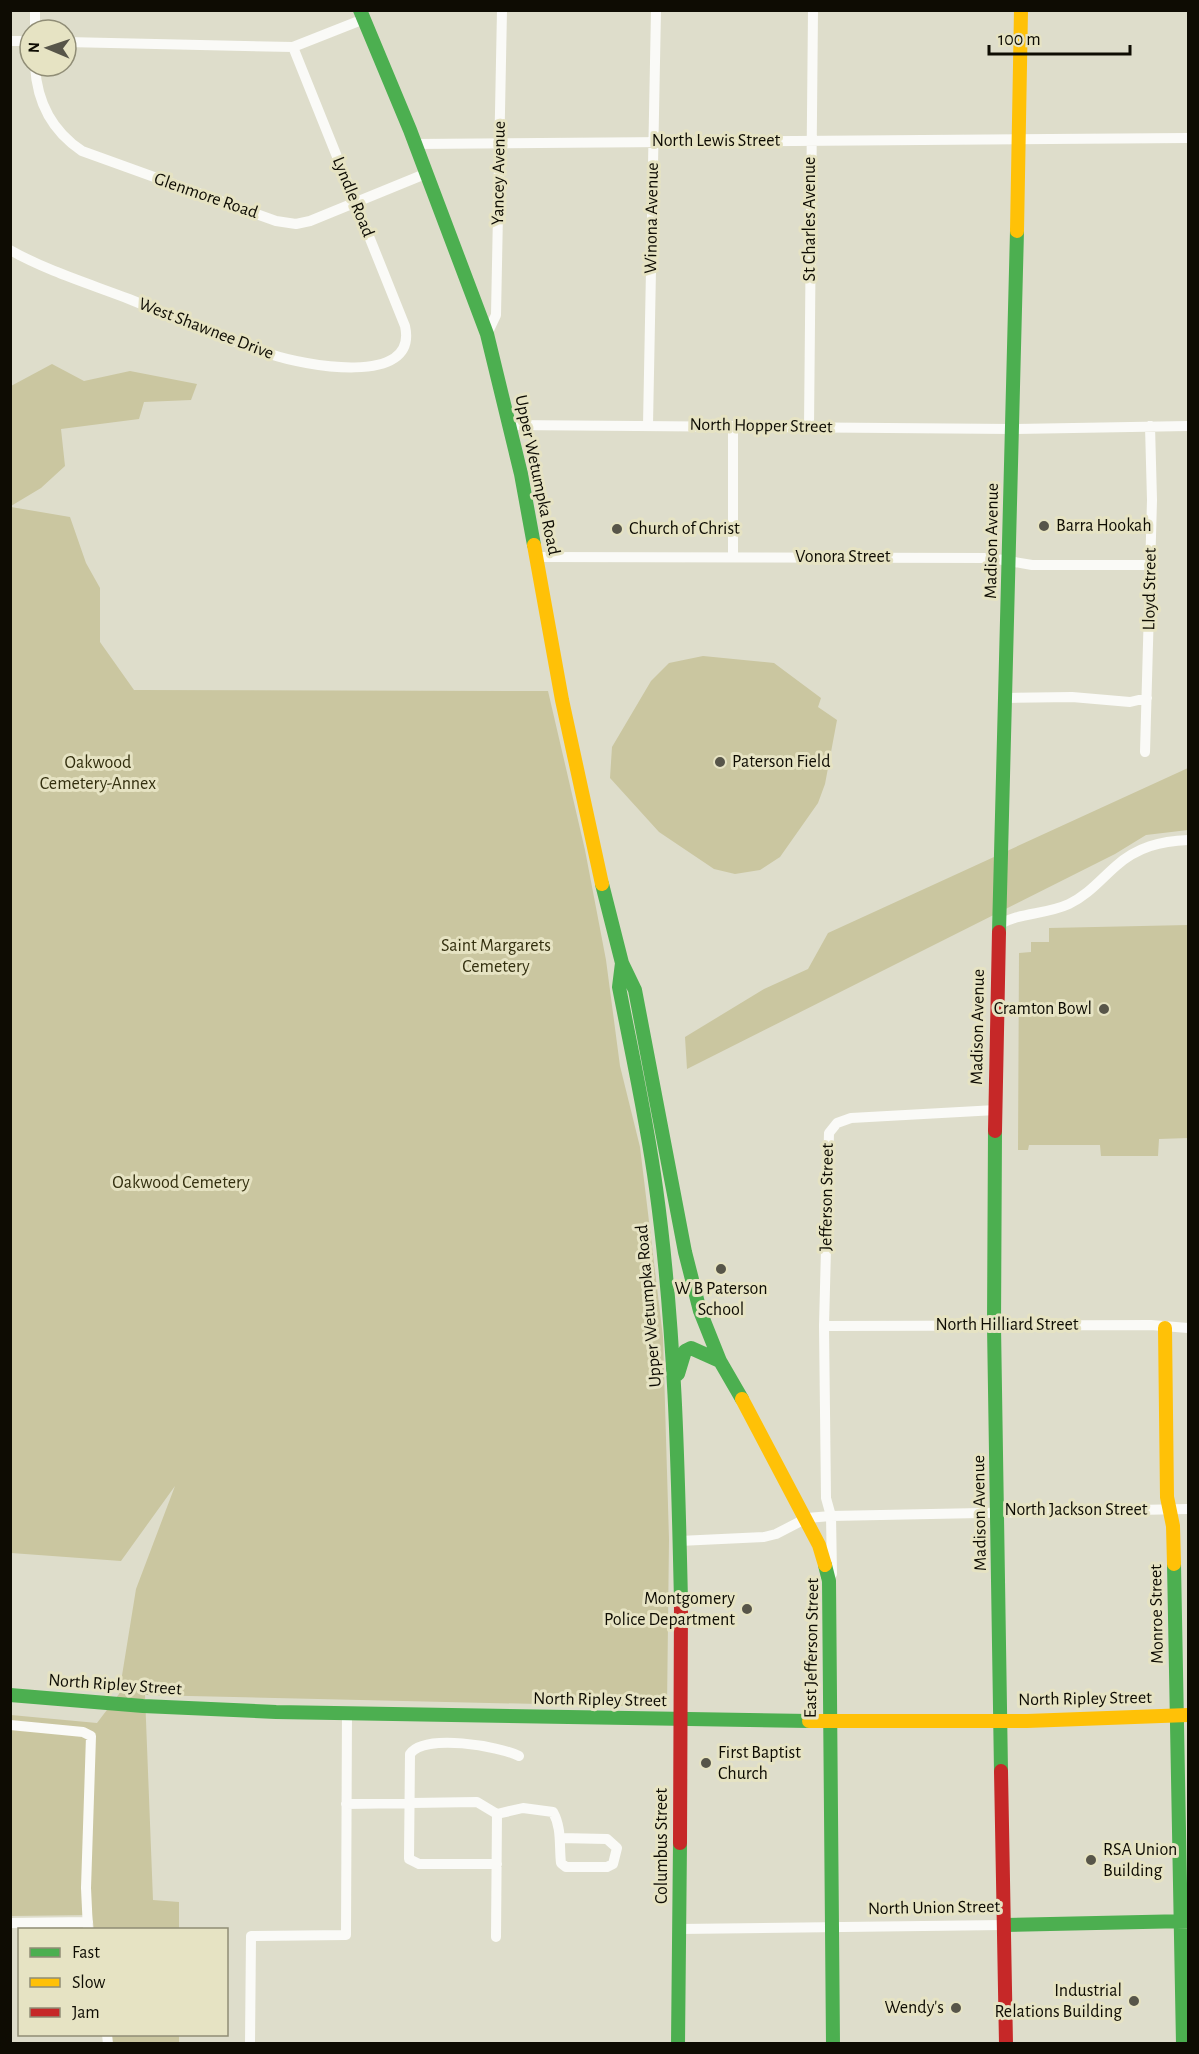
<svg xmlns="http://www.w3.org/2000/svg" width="1199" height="2054" font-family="'Alegreya Sans',sans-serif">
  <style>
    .green { fill: #cac6a0 }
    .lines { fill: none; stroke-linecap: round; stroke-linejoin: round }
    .street { stroke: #fafaf7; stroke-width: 10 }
    .fast { stroke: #4caf50; stroke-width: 14 }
    .slow { stroke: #ffc107; stroke-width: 14 }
    .jam { stroke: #c62828; stroke-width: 14 }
    .poi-dot { fill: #575549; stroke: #e6e3c3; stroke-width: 2 }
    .labels { text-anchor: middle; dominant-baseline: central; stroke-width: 6; stroke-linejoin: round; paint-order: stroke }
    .street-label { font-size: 18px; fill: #0e0c03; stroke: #e6e3c3 }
    .poi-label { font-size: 18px; fill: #0e0c03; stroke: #e6e3c3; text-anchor: start }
    .park-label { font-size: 18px; fill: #332f0f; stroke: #e6e3c3 }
  </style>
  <rect width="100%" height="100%" fill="#deddcb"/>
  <!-- green -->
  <path class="green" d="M 52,364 L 84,381 L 130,371 L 197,384 L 191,400 L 144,402 L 139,419 L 61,429 L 65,466 L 41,488 L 11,506 L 11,386 Z
    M 11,507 L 70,517 L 86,563 L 100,588 L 100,642 L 134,690 L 548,691 L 585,850 L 606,960 L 620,1066 L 640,1147 L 663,1337 L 669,1539 L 667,1707 L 145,1695 L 153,1900 L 179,1902 L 179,1929 L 94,1929 L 92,1915 L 11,1916 L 11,1715 L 97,1723 L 119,1694 L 136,1589 L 175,1486 L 121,1561 L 11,1553 Z
    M 703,656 L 774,663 L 821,698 L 818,707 L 837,720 L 825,784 L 818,803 L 780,857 L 760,870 L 735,874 L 714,869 L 659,832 L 610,778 L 612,747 L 651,681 L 669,663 Z
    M 1188,768 L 1188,830 L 1146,835 L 1115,854 L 687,1069 L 685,1037 L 764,989 L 808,969 L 828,933 Z
    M 1188,925 L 1188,1138 L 1159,1139 L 1158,1156 L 1101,1156 L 1100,1145 L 1029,1145 L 1028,1150 L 1018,1150 L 1019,953 L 1031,952 L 1031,942 L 1049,942 L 1049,928 Z
    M 110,2035 L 179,2035 L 179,2043 L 111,2043 Z"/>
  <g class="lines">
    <!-- street -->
    <path class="street" d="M 35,30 L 35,10
      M 10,41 L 30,41
      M 66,42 L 293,47 L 364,19
      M 35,66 C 37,102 52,131 82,151 L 276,221 L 296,224 L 310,221 L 425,174
      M 415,144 L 1188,138
      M 10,250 C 47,271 90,284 129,299 C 176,318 222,339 270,354 C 302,365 419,388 405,326 L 293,47
      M 487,334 L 496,315 L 502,10
      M 509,425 L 1013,429 L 1188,426
      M 648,425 L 656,10
      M 809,427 L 813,10
      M 536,557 L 991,558 L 1032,565 L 1150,565
      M 733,557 L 733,426
      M 1007,698 L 1072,697 L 1130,702 L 1147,698
      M 1145,752 L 1152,500 L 1150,426
      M 998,925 C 1020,912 1045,915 1069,904 C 1088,895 1100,880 1116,866 C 1137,847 1161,841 1188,840
      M 824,1326 L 1151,1325 L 1188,1328
      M 679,1541 L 764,1537 L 776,1534 L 807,1518 L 831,1516 L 1188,1509
      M 832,1574 L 831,1516 L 826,1498 L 824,1326 L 829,1133 L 837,1123 L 851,1118 L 996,1110
      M 10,1725 L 83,1732 L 91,1736 L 86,1888 L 88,1930
      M 346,1804 L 477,1802 L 497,1814 L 496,1937
      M 497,1814 L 523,1808 L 553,1812 C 562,1828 559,1846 561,1863 L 566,1867 L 607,1867 L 613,1864 L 617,1848 L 607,1839 L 560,1838
      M 497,1864 L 419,1864 L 409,1859 L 410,1754 C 424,1733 499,1746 519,1756
      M 10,1923 L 88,1922
      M 679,1929 L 1004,1925
      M 107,2034 L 108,2044
      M 250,2044 L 251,1936 L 346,1935 L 347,1712"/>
    <!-- fast -->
    <path class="fast" d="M 360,10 L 410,130 L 487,334 L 521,474 L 534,545
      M 602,884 L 622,963 L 635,990 L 685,1252 L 700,1311 L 720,1361 L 742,1399
      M 999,932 L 1017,231
      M 622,963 L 619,987 C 632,1054 647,1121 656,1188 C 675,1325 678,1464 681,1602
      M 995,1131 L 994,1326 L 1001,1771
      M 678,1374 L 685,1351 L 691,1348 L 720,1361
      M 1174,1564 L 1183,2044
      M 825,1565 L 829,1581 L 833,2044
      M 10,1695 L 143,1706 L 276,1712 L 809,1721
      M 1004,1925 L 1188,1921
      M 678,2044 L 680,1843"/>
    <!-- slow -->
    <path class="slow" d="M 1017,231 L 1021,10
      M 534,545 L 562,700 L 602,884
      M 1165,1328 L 1167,1497 L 1173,1526 L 1174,1564
      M 742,1399 L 819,1545 L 825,1565
      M 809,1721 L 1027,1721 L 1188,1715"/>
    <!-- jam -->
    <path class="jam" d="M 995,1131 L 999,932
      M 1001,1771 L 1006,2044
      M 680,1843 L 681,1602"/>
  </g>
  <!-- markers -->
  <g class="poi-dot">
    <circle cx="1044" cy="526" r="6"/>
    <circle cx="617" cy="529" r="6"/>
    <circle cx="720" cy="762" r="6"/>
    <circle cx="1104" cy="1009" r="6"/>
    <circle cx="721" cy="1269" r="6"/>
    <circle cx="747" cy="1609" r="6"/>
    <circle cx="706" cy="1763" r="6"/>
    <circle cx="1091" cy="1860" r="6"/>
    <circle cx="1134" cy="2001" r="6"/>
    <circle cx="956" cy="2008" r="6"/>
  </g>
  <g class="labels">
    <!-- street labels -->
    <g class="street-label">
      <text x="716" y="141">North Lewis Street</text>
      <text transform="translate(499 173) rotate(-89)">Yancey Avenue</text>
      <text transform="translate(206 196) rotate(19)">Glenmore Road</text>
      <text transform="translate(353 197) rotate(68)">Lyndle Road</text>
      <text transform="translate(652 218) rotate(-89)">Winona Avenue</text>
      <text transform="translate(810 219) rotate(-90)">St Charles Avenue</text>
      <text transform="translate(206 329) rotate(21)">West Shawnee Drive</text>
      <text transform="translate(761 426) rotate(1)">North Hopper Street</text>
      <text transform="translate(537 475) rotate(78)">Upper Wetumpka Road</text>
      <text transform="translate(992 541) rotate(-89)">Madison Avenue</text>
      <text x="843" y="557">Vonora Street</text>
      <text transform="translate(1150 589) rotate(-89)">Lloyd Street</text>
      <text transform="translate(978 1027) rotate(-89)">Madison Avenue</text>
      <text transform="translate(827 1197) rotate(-89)">Jefferson Street</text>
      <text transform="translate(649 1306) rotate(-95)">Upper Wetumpka Road</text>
      <text x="1007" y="1325">North Hilliard Street</text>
      <text x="1076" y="1510">North Jackson Street</text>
      <text transform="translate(980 1513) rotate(-91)">Madison Avenue</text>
      <text transform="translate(1157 1614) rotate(-91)">Monroe Street</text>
      <text transform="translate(812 1648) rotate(-89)">East Jefferson Street</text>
      <text transform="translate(115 1685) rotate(4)">North Ripley Street</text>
      <text transform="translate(1085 1699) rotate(-1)">North Ripley Street</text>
      <text transform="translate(600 1700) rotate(1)">North Ripley Street</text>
      <text transform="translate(662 1846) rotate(-90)">Columbus Street</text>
      <text transform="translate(934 1908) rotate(-1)">North Union Street</text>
    </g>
    <!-- poi labels -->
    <g class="poi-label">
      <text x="1056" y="526">Barra Hookah</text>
      <text x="629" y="529">Church of Christ</text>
      <text x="732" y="762">Paterson Field</text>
      <text x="1092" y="1009" text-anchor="end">Cramton Bowl</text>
      <text x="721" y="1289" text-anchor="middle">W B Paterson<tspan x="721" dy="21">School</tspan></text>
      <text x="735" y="1599" text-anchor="end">Montgomery<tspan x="735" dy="21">Police Department</tspan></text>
      <text x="718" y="1753">First Baptist<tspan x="718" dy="21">Church</tspan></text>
      <text x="1103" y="1850">RSA Union<tspan x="1103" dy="21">Building</tspan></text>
      <text x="1122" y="1991" text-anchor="end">Industrial<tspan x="1122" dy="21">Relations Building</tspan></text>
      <text x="944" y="2008" text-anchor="end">Wendy's</text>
    </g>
    <!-- park labels -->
    <g class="park-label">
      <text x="98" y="763">Oakwood<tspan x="98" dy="21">Cemetery-Annex</tspan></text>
      <text x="496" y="946">Saint Margarets<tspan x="496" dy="21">Cemetery</tspan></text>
      <text x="181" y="1183">Oakwood Cemetery</text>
    </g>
  </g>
  <!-- border -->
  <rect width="1199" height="2054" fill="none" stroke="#0e0c03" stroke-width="24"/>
  <!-- legend -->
  <rect x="18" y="1928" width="210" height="108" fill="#e6e3c3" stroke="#908d76" stroke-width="1.5"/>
  <rect x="30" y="1948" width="30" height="9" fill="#4caf50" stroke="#908d76" stroke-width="1.5"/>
  <text x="72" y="1958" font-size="18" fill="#0e0c03">Fast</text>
  <rect x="30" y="1978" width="30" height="9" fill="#ffc107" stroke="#908d76" stroke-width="1.5"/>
  <text x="72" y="1988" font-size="18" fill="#0e0c03">Slow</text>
  <rect x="30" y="2008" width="30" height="9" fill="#c62828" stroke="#908d76" stroke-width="1.5"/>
  <text x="72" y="2018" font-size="18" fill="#0e0c03">Jam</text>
  <!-- north arrow -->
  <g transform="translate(48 48) rotate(272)"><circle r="28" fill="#e6e3c3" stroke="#908d76" stroke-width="1.5"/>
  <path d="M0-4.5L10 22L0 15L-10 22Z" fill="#575549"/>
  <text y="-9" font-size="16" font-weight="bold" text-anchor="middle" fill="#0e0c03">N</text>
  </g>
  <!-- scale -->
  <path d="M989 45v9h141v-9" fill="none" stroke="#0e0c03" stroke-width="3"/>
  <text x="998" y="45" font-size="18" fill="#0e0c03" stroke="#e6e3c3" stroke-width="4.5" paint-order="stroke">100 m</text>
</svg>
